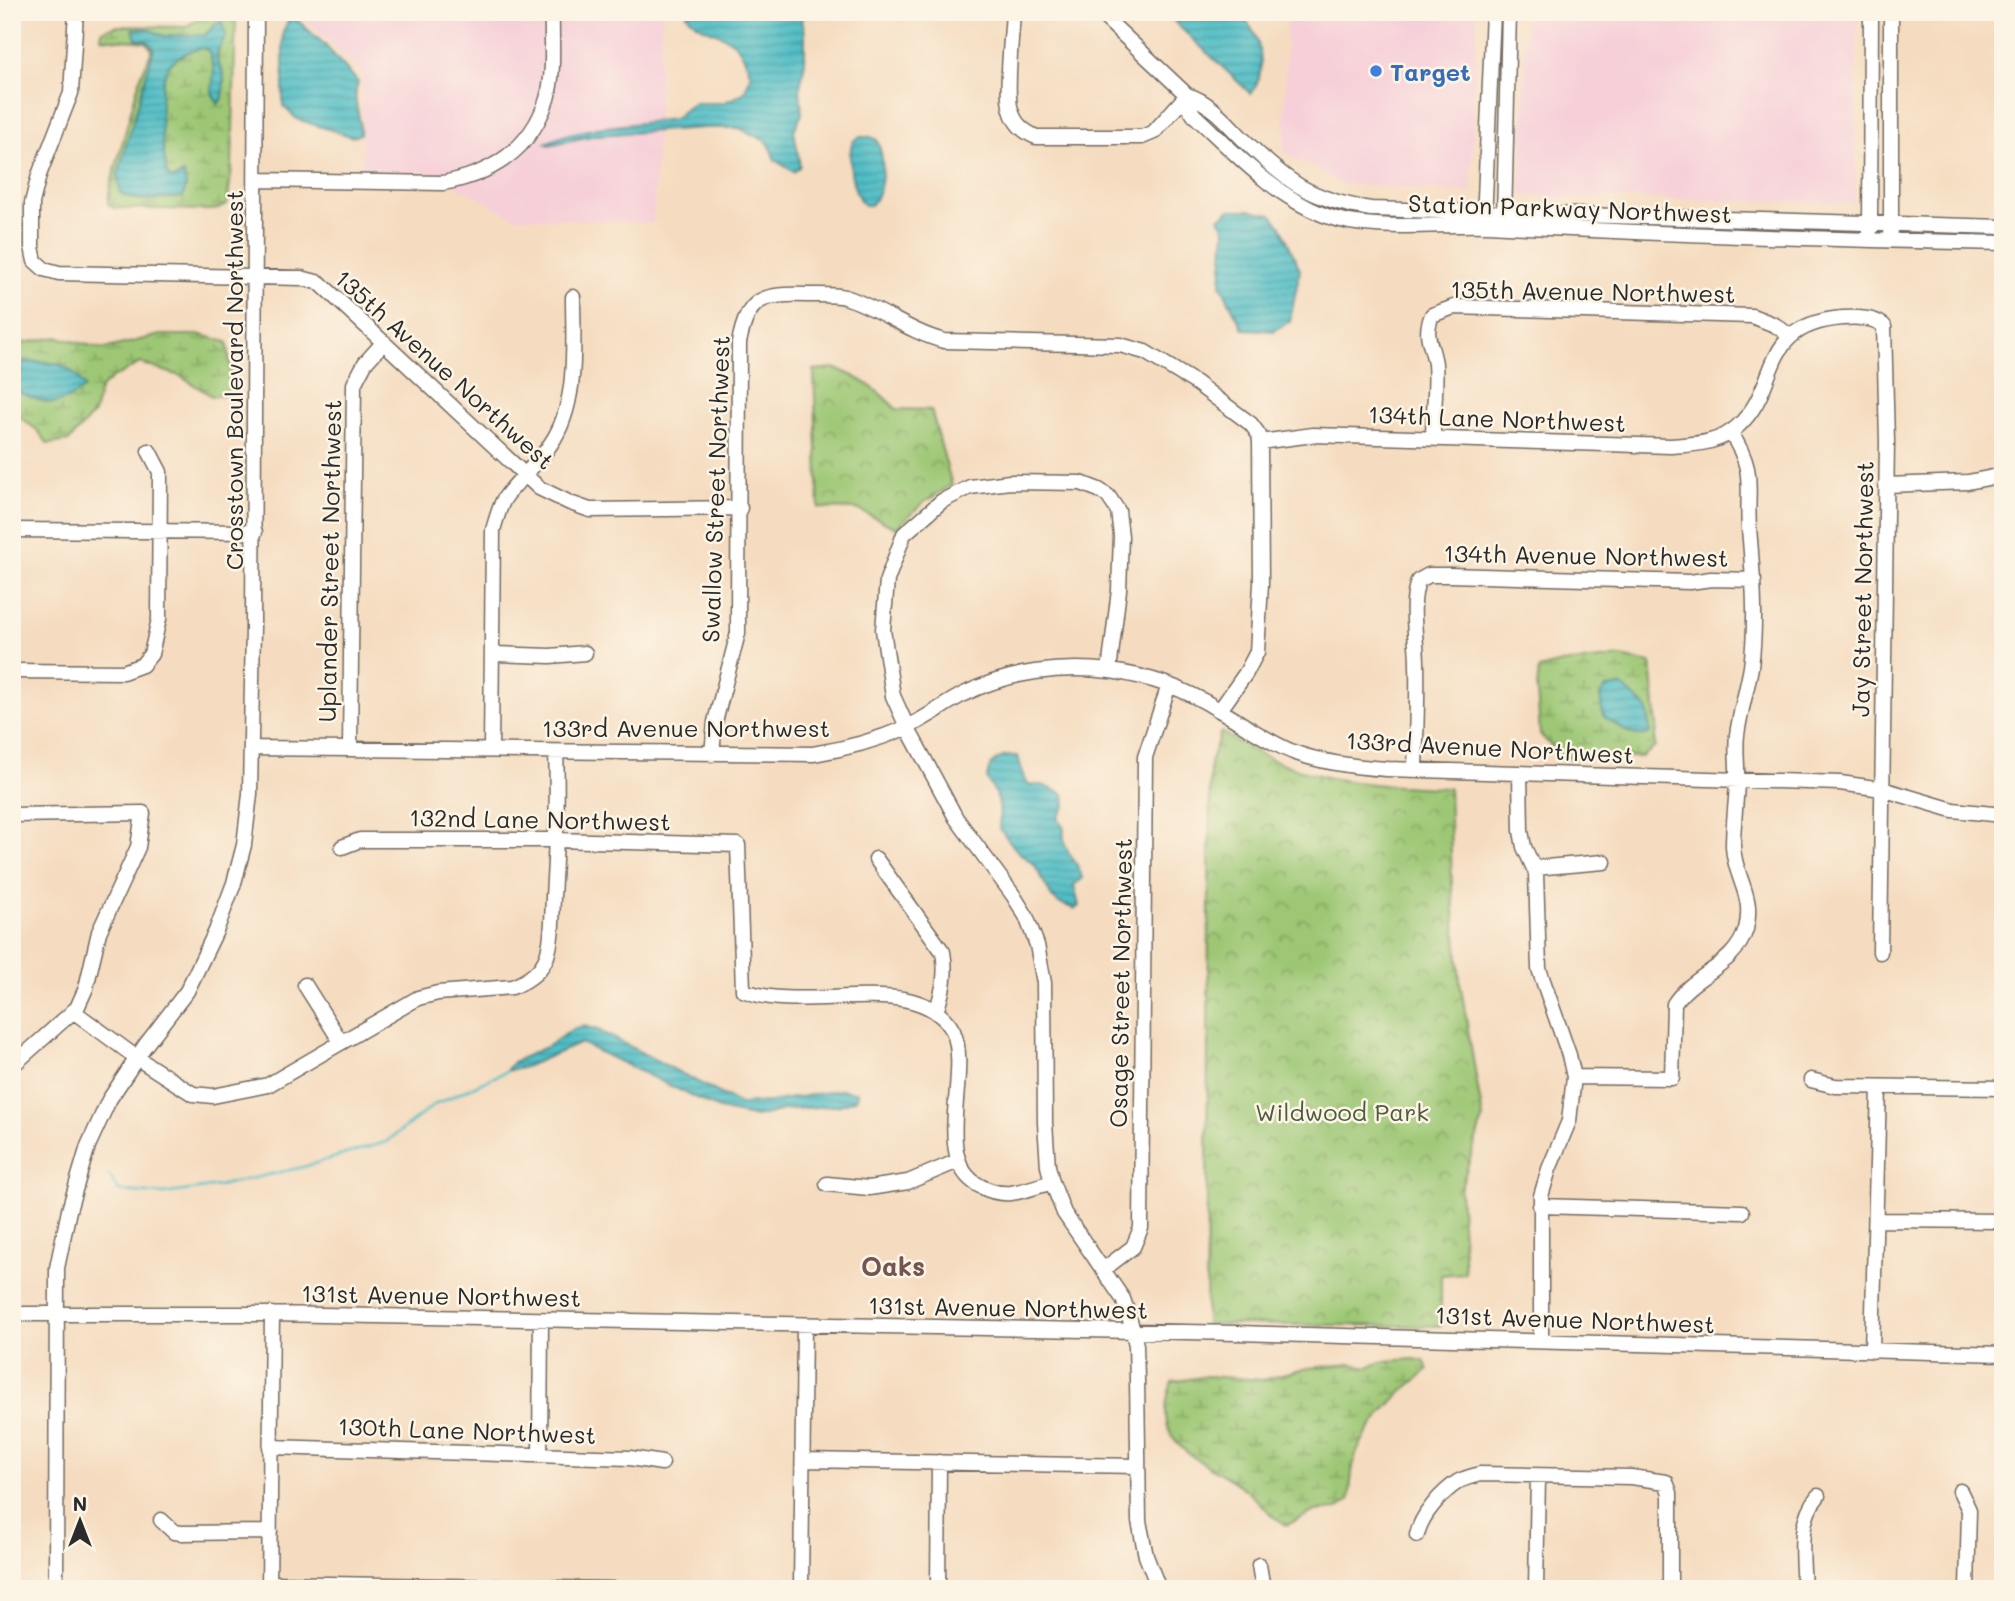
<svg xmlns="http://www.w3.org/2000/svg" width="2015" height="1601" font-family="Mali,sans-serif">
  <style>
    .built { fill: #f6cfd8 }
    .wetland { fill: url(#wetland-marsh); stroke: #647950; stroke-width: 2 }
    .park { fill: url(#park-crowns); stroke: #647950; stroke-width: 2 }
    .water { fill: url(#water-rules); stroke: #3e7478; stroke-width: 2 }
    .lines { fill: none; stroke-linecap: round; stroke-linejoin: round }
    .stream { stroke: #50bec6; stroke-width: 2.5 }
    .minor-casing { stroke: #72695f; stroke-width: 17 }
    .minor { stroke: #fff; stroke-width: 14 }
    .shop-dot { fill: #3f7fe0; stroke: #fcf5e5; stroke-width: 2.5 }
    .labels { text-anchor: middle; dominant-baseline: central; stroke-width: 5; stroke-linejoin: round; paint-order: stroke }
    .shop-label { font-size: 24px; font-weight: bold; fill: #366cbe; stroke: #fcf5e5; text-anchor: start }
    .street-label { font-size: 24px; fill: #2b2b2b; stroke: #fcf5e5 }
    .park-label { font-size: 24px; fill: #4d5a41; stroke: #fcf5e5 }
    .neighbourhood-label { font-size: 26px; font-weight: bold; fill: #735553; stroke: #fcf5e5 }
  </style>
  <defs>
    <pattern id="wetland-marsh" width="20" height="14" patternUnits="userSpaceOnUse" patternTransform="scale(1.75)"><rect width="20" height="14" fill="#9dc774"/><path d="M1 5h8M5 5V1M11 12h8M15 12V8" fill="none" stroke="#80a25f"/></pattern>
    <pattern id="park-crowns" width="20" height="18" patternUnits="userSpaceOnUse" patternTransform="scale(1.75)"><rect width="20" height="18" fill="#9dc774"/><path d="M2 6a3 3 0 1 1 6 0M12 15a3 3 0 1 1 6 0" fill="none" stroke="#80a25f"/></pattern>
    <pattern id="water-rules" width="6" height="5" patternUnits="userSpaceOnUse" patternTransform="scale(1.75)"><rect width="6" height="5" fill="#50bec6"/><path d="M0 2.5h6" fill="none" stroke="#439ba1"/></pattern>
  </defs>
  <rect width="100%" height="100%" fill="#fcf5e5"/>
  <filter id="ink" filterUnits="userSpaceOnUse"><feTurbulence type="fractalNoise" baseFrequency=".0143" numOctaves="2"/><feDisplacementMap in="SourceGraphic" scale="14" xChannelSelector="R" yChannelSelector="G"/><feConvolveMatrix kernelMatrix="1 2 1 2 8 2 1 2 1" color-interpolation-filters="sRGB"/></filter>
  <filter id="wash" filterUnits="userSpaceOnUse"><feTurbulence type="fractalNoise" baseFrequency=".00686" numOctaves="4" result="noise"/><feDisplacementMap in="SourceGraphic" scale="28" xChannelSelector="R" yChannelSelector="G"/><feGaussianBlur stdDeviation="1.57" result="paint"/><feColorMatrix in="noise" values="0 0 0 0 0 0 0 0 0 0 0 0 0 0 0 0 0 1.4 0 .05"/><feComposite in="paint" operator="in"/></filter>
  <g filter="url(#wash)">
    <rect width="100%" height="100%" fill="#f5dcc0"/>
    <!-- built -->
    <path class="built" d="M 297,12 L 662,12 L 653,223 L 514,217 L 460,188 L 439,173 L 362,170 L 362,72 Z
      M 1287,12 L 1477,12 L 1471,192 L 1343,184 L 1284,152 Z
      M 1526,12 L 1857,12 L 1855,203 L 1520,196 Z"/>
    <!-- wetland -->
    <path class="wetland" d="M 211,12 L 236,12 L 232,168 L 227,204 L 218,209 L 209,210 L 113,208 L 108,204 L 110,188 L 140,78 L 152,50 L 146,42 L 101,38 L 102,31 L 115,26 L 185,27 Z
      M 160,335 L 202,335 L 227,342 L 233,384 L 225,396 L 212,396 L 180,376 L 140,363 L 112,378 L 100,389 L 94,413 L 69,441 L 48,444 L 37,430 L 12,411 L 12,345 L 57,337 L 104,349 Z
      M 1621,657 L 1651,663 L 1657,726 L 1655,747 L 1642,757 L 1562,758 L 1540,734 L 1537,689 L 1539,669 L 1561,663 Z
      M 1414,1359 L 1424,1361 L 1429,1370 C 1402,1389 1370,1421 1357,1452 C 1351,1466 1351,1486 1349,1501 L 1336,1509 L 1315,1511 L 1287,1525 C 1271,1517 1260,1502 1246,1490 C 1203,1457 1147,1451 1172,1382 L 1207,1376 L 1263,1380 L 1308,1368 L 1351,1364 L 1368,1367 L 1385,1361 Z"/>
    <!-- park -->
    <path class="park" d="M 834,368 C 860,377 877,389 896,409 L 931,410 L 952,485 L 923,503 L 896,528 L 857,509 L 819,508 L 814,370 Z
      M 1221,732 C 1300,783 1358,785 1449,788 L 1452,885 L 1460,982 L 1483,1118 L 1460,1190 L 1465,1273 L 1441,1275 L 1441,1326 L 1206,1324 L 1210,762 Z"/>
    <!-- water -->
    <path class="water" d="M 686,12 L 800,12 L 805,32 L 805,62 L 800,87 L 802,114 L 794,130 L 800,166 L 794,172 L 775,160 L 768,142 L 739,128 L 704,128 L 596,135 L 549,145 L 545,143 L 569,134 L 598,128 L 674,119 L 693,103 L 723,103 L 744,93 L 751,75 C 747,65 744,53 736,45 C 723,31 695,31 686,12 Z
      M 1164,12 L 1236,12 C 1261,30 1269,69 1251,94 Z
      M 289,19 L 296,19 L 324,44 L 358,82 C 351,105 362,113 360,134 L 353,137 L 297,119 L 283,106 L 283,32 Z
      M 222,22 L 226,36 C 217,50 212,58 224,73 L 223,98 L 218,104 L 212,93 L 214,69 L 209,51 L 203,48 C 190,51 177,55 169,66 C 155,83 163,152 167,175 L 173,179 L 184,174 L 186,186 L 183,197 C 165,198 133,205 120,192 L 118,174 L 154,48 L 147,41 L 136,39 L 133,29 L 148,29 L 164,36 L 205,35 L 217,23 Z
      M 860,137 L 871,137 L 877,140 C 885,158 885,189 871,205 L 864,205 C 851,192 847,157 853,141 Z
      M 1230,210 L 1249,210 L 1271,214 L 1281,226 L 1300,270 L 1290,321 L 1274,331 L 1243,329 L 1221,285 L 1225,229 L 1219,218 Z
      M 12,361 C 46,363 66,356 85,388 C 53,412 47,402 12,390 Z
      M 1622,686 L 1647,708 L 1650,733 C 1633,741 1617,725 1603,716 L 1600,695 L 1606,688 Z
      M 1006,756 L 1018,756 L 1024,779 L 1029,785 L 1042,785 L 1064,794 L 1065,806 L 1058,818 L 1064,829 C 1061,853 1079,859 1082,879 L 1074,885 L 1079,906 L 1075,909 L 1059,903 L 1052,897 L 1034,864 L 1018,852 L 999,828 C 1001,807 1000,797 987,780 C 988,765 992,761 1006,756 Z
      M 583,1026 L 598,1030 L 740,1104 L 770,1102 L 840,1090 L 857,1092 L 856,1099 L 840,1105 L 783,1110 L 756,1117 L 719,1109 L 581,1043 L 525,1067 L 506,1071 L 513,1062 L 548,1046 L 573,1029 Z"/>
    <g class="lines">
      <!-- stream -->
      <path class="stream" d="M 109,1175 L 119,1191 L 163,1194 L 218,1186 L 303,1167 L 386,1142 L 434,1105 L 507,1071"/>
    </g>
  </g>
  <g filter="url(#ink)">
    <g class="lines">
      <defs>
        <path id="minor" d="M 76,12 L 71,93 L 39,175 L 32,203 L 32,247 L 35,261 L 44,269 L 59,273 L 301,278 L 320,283 L 539,488 L 570,503 L 590,510 L 740,508
          M 1013,12 C 1012,33 1005,94 1011,110 C 1015,124 1023,131 1036,137 L 1142,137 L 1154,132 L 1187,95
          M 1099,12 L 1187,95 C 1210,102 1225,121 1242,138 C 1285,181 1310,200 1371,209 L 2003,227
          M 1891,12 L 1891,231
          M 1187,95 L 1188,106 L 1194,115 C 1233,151 1274,196 1324,215 C 1370,233 1438,223 1488,225 C 1659,234 1831,240 2003,243
          M 257,180 L 443,183 C 492,174 531,149 547,99 C 555,72 551,40 552,12
          M 1484,221 L 1493,12
          M 1504,221 L 1509,12
          M 1870,231 L 1871,12
          M 1433,438 C 1433,416 1437,384 1435,364 C 1432,343 1423,337 1432,315 L 1454,307 L 1752,316 L 1775,325 L 1790,336
          M 1260,442 L 1313,435 L 1671,446 C 1695,444 1718,444 1737,427 C 1783,386 1756,325 1843,318 C 1857,317 1874,317 1884,326 L 1887,442 L 1880,952
          M 1886,485 L 1968,482 L 2003,475
          M 12,530 L 255,532
          M 494,654 L 550,656 L 585,653
          M 12,671 L 123,672 L 142,665 L 151,654 L 159,619 L 160,472 L 149,451
          M 1109,671 L 1119,590 L 1121,536 L 1118,511 L 1108,496 L 1099,490 L 1081,483 L 1010,482 L 970,487 L 942,501 L 904,534 L 887,580 L 883,630 L 893,696 L 907,727 L 956,818 L 1013,895 L 1026,916 L 1037,945 L 1044,983 L 1045,1123 L 1048,1166 L 1052,1182 L 1064,1213 L 1123,1299 L 1130,1320 L 1136,1345 L 1137,1379 L 1139,1521 L 1146,1556 L 1159,1589
          M 251,748 L 813,754 C 844,749 875,741 905,728 C 926,719 944,704 964,694 C 1007,672 1062,665 1110,671 C 1149,676 1186,689 1219,710 C 1244,724 1266,741 1293,752 C 1323,763 1355,767 1387,769 L 1840,783 L 1882,789 L 1953,810 L 2003,815
          M 350,748 L 354,384 L 365,363 L 384,342
          M 491,750 L 493,530 C 496,520 499,508 504,499 C 517,480 537,465 550,445 C 579,404 573,344 573,297
          M 712,754 L 715,722 L 738,633 L 739,343 C 748,296 763,294 807,295 C 819,295 834,294 845,297 C 880,308 907,331 944,341 L 1120,345 L 1145,352 L 1196,383 L 1251,424 L 1259,435 L 1260,442 L 1261,584 L 1257,652 L 1246,673 L 1220,710
          M 1415,769 C 1416,734 1418,699 1417,664 C 1417,636 1409,608 1418,581 L 1429,575 L 1449,575 L 1690,582 L 1711,579 L 1754,580
          M 1520,773 L 1521,831 L 1524,847 L 1536,873 L 1539,969 L 1569,1055 L 1574,1077 L 1569,1121 L 1549,1169 L 1541,1196 L 1541,1340
          M 12,815 L 143,813 L 138,847 L 99,932 L 86,988 L 77,1008 L 12,1066
          M 342,847 L 360,840 L 555,840 L 738,845 L 743,990 C 797,1013 892,979 936,1012 C 943,1017 949,1023 953,1031 C 972,1074 930,1160 980,1186 C 989,1191 1000,1194 1011,1193 C 1025,1191 1038,1186 1052,1182
          M 876,859 L 943,952 C 947,974 943,991 936,1012
          M 1534,868 L 1604,862
          M 305,985 L 341,1042
          M 73,1011 L 137,1058 L 193,1094 L 213,1096 L 268,1085 L 418,998 L 438,993 L 512,987 C 528,981 541,972 547,956 C 553,937 552,916 553,897 C 556,849 558,800 556,752
          M 1574,1077 L 1672,1078 L 1674,1004 C 1693,974 1735,967 1746,929 C 1755,894 1734,878 1733,846 C 1733,825 1736,804 1737,783 C 1738,767 1735,750 1737,735 C 1740,712 1747,690 1751,667 C 1757,620 1753,575 1749,528 C 1746,486 1757,472 1730,432
          M 1811,1080 L 1835,1086 L 2003,1088
          M 827,1184 L 869,1188 L 908,1182 L 958,1161
          M 1540,1206 L 1742,1212
          M 1876,1220 L 2003,1221
          M 1104,1269 L 1133,1247 L 1141,1228 L 1145,757 L 1169,685
          M 12,1314 L 272,1314 L 1237,1333 L 2003,1354
          M 1872,1351 L 1879,1087
          M 270,1447 L 630,1458 L 662,1463
          M 540,1454 L 541,1320
          M 803,1460 L 1138,1466
          M 1960,1491 L 1969,1510 L 1967,1589
          M 161,1520 L 174,1532 L 182,1533 L 270,1532
          M 1417,1535 C 1421,1515 1442,1492 1459,1481 C 1465,1478 1473,1476 1480,1474 L 1631,1477 L 1666,1482 L 1670,1493 L 1670,1589
          M 1259,1565 L 1263,1589
          M 269,1583 L 613,1589
          M 56,1589 L 57,1268 L 69,1210 L 88,1146 L 109,1100 L 144,1047 L 187,991 L 216,931 L 234,883 L 244,845 L 250,794 L 253,626 L 256,12
          M 269,1589 L 272,1314
          M 801,1589 L 804,1326
          M 938,1589 L 939,1462
          M 1536,1589 L 1538,1476
          M 1804,1589 C 1803,1558 1796,1521 1818,1496"/>
      </defs>
      <!-- minor casing -->
      <use href="#minor" class="minor-casing"/>
      <!-- minor -->
      <use href="#minor" class="minor"/>
    </g>
  </g>
  <!-- markers -->
  <circle class="shop-dot" cx="1376" cy="71" r="7"/>
  <g class="labels">
    <!-- shop labels -->
    <g class="shop-label">
      <text x="1390" y="71">Target</text>
    </g>
    <!-- street labels -->
    <g class="street-label">
      <text transform="translate(1570 208) rotate(2)">Station Parkway Northwest</text>
      <text transform="translate(1593 291) rotate(1)">135th Avenue Northwest</text>
      <text transform="translate(445 369) rotate(42)">135th Avenue Northwest</text>
      <text transform="translate(233 380) rotate(-90)">Crosstown Boulevard Northwest</text>
      <text transform="translate(1497 418) rotate(2)">134th Lane Northwest</text>
      <text transform="translate(715 489) rotate(-88)">Swallow Street Northwest</text>
      <text transform="translate(1586 555) rotate(1)">134th Avenue Northwest</text>
      <text transform="translate(329 561) rotate(-89)">Uplander Street Northwest</text>
      <text transform="translate(1862 589) rotate(-89)">Jay Street Northwest</text>
      <text x="686" y="727">133rd Avenue Northwest</text>
      <text transform="translate(1490 747) rotate(3)">133rd Avenue Northwest</text>
      <text transform="translate(540 819) rotate(1)">132nd Lane Northwest</text>
      <text transform="translate(1120 983) rotate(-89)">Osage Street Northwest</text>
      <text transform="translate(441 1295) rotate(1)">131st Avenue Northwest</text>
      <text transform="translate(1008 1307) rotate(1)">131st Avenue Northwest</text>
      <text transform="translate(1575 1319) rotate(2)">131st Avenue Northwest</text>
      <text transform="translate(467 1430) rotate(2)">130th Lane Northwest</text>
    </g>
    <!-- park labels -->
    <g class="park-label">
      <text x="1342" y="1111">Wildwood Park</text>
    </g>
    <!-- neighbourhood labels -->
    <g class="neighbourhood-label">
      <text x="893" y="1266">Oaks</text>
    </g>
  </g>
  <!-- margin -->
  <rect width="2015" height="1601" fill="none" stroke="#fcf5e5" stroke-width="42"/>
  <!-- north arrow -->
  <g transform="translate(80 1521)" stroke="#fcf5e5" stroke-width="5" paint-order="stroke">
  <path d="M0-5L12 26L0 18L-12 26Z" fill="#2b2b2b"/>
  <text y="-10" font-size="19" font-weight="bold" text-anchor="middle" fill="#2b2b2b">N</text>
  </g>
</svg>
